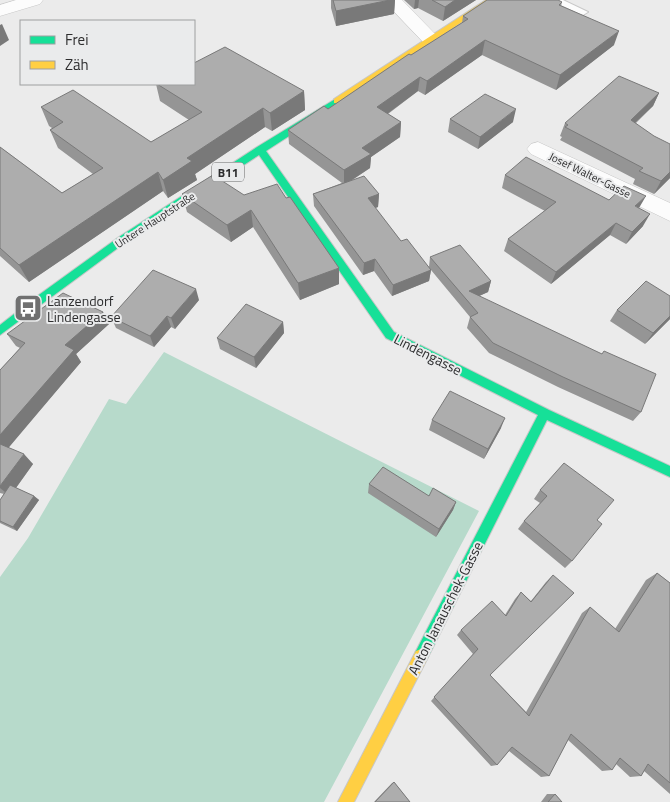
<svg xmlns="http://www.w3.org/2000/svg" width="670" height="802" font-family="'Titillium Web',sans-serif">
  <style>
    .green { fill: #b7dacb }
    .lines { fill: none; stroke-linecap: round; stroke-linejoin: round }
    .lane-casing { stroke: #c7c7c7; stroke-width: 2 }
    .street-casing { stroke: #c7c7c7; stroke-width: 1 }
    .fast-casing { stroke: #c7c7c7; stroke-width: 2 }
    .slow-casing { stroke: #c7c7c7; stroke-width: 2 }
    .lane { fill: #fcfcfc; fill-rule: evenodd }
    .street { fill: #fcfcfc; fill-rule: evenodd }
    .fast { fill: #16e098; fill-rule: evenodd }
    .slow { fill: #ffcf43; fill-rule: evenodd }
    .wall { fill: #959595 }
    .shaded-wall { fill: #797979 }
    .building { fill: #adadad; stroke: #797979 }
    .labels { text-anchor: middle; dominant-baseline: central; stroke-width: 4; stroke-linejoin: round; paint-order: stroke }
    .far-street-label { font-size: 11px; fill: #2d2d2e; stroke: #eaebec }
    .shield { fill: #eaebec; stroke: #666667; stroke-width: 1 }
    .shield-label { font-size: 12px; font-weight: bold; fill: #2d2d2e }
    .poi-label { font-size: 14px; fill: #2d2d2e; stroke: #eaebec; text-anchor: start }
    .street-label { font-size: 14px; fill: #2d2d2e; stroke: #eaebec }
  </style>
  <rect width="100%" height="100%" fill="#ebebeb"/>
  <!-- green -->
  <path class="green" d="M 164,352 L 479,511 L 324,802 L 0,802 L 0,577 L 28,538 L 109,399 L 126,404 Z"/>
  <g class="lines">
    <defs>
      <path id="lane" d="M 550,0 L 563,0 L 588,12 L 583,15 L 580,14 Z"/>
      <path id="street" d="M 16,0 L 43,0 L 40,4 L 0,16 L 0,5 Z
        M 383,0 L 402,0 L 436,35 L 439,39 L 436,43 L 430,45 L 424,43 Z
        M 538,142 L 670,203 L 670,221 L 531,154 L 527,149 L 531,144 Z"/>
      <path id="fast" d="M 337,98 L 340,99 L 340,103 L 266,151 L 394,332 L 549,410 L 670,466 L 670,477 L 547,420 L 426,661 L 421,663 L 416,661 L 414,656 L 416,651 L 538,415 L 386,338 L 259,155 L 126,242 L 0,335 L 0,325 L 36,297 L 119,237 L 257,147 Z"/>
      <path id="slow" d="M 486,0 L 495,0 L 340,103 L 334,103 L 334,99 Z
        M 421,649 L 426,651 L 428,656 L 426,661 L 354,802 L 338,802 L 416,651 Z"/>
    </defs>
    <!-- lane casing -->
    <use href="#lane" class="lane-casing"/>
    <!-- street casing -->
    <use href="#street" class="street-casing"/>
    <!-- fast casing -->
    <use href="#fast" class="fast-casing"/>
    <!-- slow casing -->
    <use href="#slow" class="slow-casing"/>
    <!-- lane -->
    <use href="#lane" class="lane"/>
    <!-- street -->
    <use href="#street" class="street"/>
    <!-- fast -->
    <use href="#fast" class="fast"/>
    <!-- slow -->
    <use href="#slow" class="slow"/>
  </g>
  <!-- wall -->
  <path class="wall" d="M 331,0 L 395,0 L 394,14 L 336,26 L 331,8 Z
    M 404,0 L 476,0 L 443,21 L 418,8 L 414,9 Z
    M 562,2 L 561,6 L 614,45 L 556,90 L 482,55 L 425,95 L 418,91 L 388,114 L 401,122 L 400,137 L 371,157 L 370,168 L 351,181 L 379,194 L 378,207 L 375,208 L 401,241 L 429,267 L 430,257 L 491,281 L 488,292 L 479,296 L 641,412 L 633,421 L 558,387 L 489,353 L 467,328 L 470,317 L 431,270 L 429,281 L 392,296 L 374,271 L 363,275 L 314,206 L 313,194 L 342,183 L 289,144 L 288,130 L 328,109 L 411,55 L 462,23 L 463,16 Z
    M 156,84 L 194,84 L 304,91 L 305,110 L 272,131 L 265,127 L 195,174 L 197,180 L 168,198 L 163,191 L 29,282 L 0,256 L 0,147 L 62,193 L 93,174 L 58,148 L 50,130 L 52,128 L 49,126 L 41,107 L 151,142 L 189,120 L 160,101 Z
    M 659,93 L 653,106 L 636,123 L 670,178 L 654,194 L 633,184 L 635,179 L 560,140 L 562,137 L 560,136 L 565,123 Z
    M 450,119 L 513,122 L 478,149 L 448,132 Z
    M 505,175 L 609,200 L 639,208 L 643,226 L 626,244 L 610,235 L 551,284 L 504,251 L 508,239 L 545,211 L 502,188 Z
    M 182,194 L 244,195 L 286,198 L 339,284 L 300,300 L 253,227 L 231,242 L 187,212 Z
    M 199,300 L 175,329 L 171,327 L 154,347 L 116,328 L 111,317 Z
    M 617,310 L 670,319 L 645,344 L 610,321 Z
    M 103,312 L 109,324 L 76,354 L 81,362 L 8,447 L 33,464 L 16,488 L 34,496 L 39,500 L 17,531 L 0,523 L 0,500 L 4,494 L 0,493 L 0,370 L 20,348 L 16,346 L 7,334 Z
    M 283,322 L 284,333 L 256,368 L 220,349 L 217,338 Z
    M 432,420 L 501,428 L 484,459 L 429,430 Z
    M 369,484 L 429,496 L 456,502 L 453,510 L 436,537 L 368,493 Z
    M 540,490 L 597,520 L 572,561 L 565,568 L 518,529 L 524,521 L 540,503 L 534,499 Z
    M 657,573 L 670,583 L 670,794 L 644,771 L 641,776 L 630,777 L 616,764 L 612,770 L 602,771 L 568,740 L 549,776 L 541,777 L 509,751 L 497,765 L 491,766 L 431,701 L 473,654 L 457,635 L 461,630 L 505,615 L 515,599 L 521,592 L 531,601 L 546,582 L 553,575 L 490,675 L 526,712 L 582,613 L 590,607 L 615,629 L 646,580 Z
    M 394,782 L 410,802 L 374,802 L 392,783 Z
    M 547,794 L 555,794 L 562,802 L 541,802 Z"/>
  <!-- shaded-wall -->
  <path class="shaded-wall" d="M 390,0 L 395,0 L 394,14 L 336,26 L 336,11 Z
    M 415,0 L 419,0 L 418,8 L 414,9 Z
    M 455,0 L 476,0 L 443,21 L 445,7 Z
    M 2,24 L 9,40 L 0,46 L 0,25 Z
    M 619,31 L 614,45 L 556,90 L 560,75 Z
    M 485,40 L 482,55 L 425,95 L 427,81 Z
    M 420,77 L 418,91 L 376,122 L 377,107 Z
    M 304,91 L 305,110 L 272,131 L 270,113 Z
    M 659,93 L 653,106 L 625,132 L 631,120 Z
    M 263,108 L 265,127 L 195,174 L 197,180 L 168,198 L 163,180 L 187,158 Z
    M 516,109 L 513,122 L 478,149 L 480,137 Z
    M 401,122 L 400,137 L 371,157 L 370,168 L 344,185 L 344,170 L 362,148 Z
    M 158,172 L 163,191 L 29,282 L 19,265 Z
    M 670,172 L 670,178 L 654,194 L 661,181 Z
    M 379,194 L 378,207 L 367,211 L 368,198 Z
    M 646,196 L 639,208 L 635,206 Z
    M 251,210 L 253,227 L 231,242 L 227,225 Z
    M 650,214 L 643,226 L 626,244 L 632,232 Z
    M 616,223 L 610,235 L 551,284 L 556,272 Z
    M 375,259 L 374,271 L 363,275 L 364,263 Z
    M 339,268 L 339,284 L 300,300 L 298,283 Z
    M 431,270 L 429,281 L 392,296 L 393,285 Z
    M 491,281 L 488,292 L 468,301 L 469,291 Z
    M 196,289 L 199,300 L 175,329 L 171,318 Z
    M 103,312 L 109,324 L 76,354 L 81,362 L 5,452 L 0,447 L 0,435 L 65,345 Z
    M 167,316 L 171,327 L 154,347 L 150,336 Z
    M 670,316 L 670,319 L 645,344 L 653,333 Z
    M 283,322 L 284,333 L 256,368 L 254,357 Z
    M 505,418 L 501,428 L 484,459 L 488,449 Z
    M 24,454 L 33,464 L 10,496 L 0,488 L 0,486 Z
    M 34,496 L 39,500 L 17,531 L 13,527 Z
    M 456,502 L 453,510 L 436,537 L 439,529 Z"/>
  <!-- building -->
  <path class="building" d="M 333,0 L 390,0 L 336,11 Z
    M 432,0 L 455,0 L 445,7 Z
    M 487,0 L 558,0 L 562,2 L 559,5 L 619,31 L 560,75 L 485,40 L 427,81 L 420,77 L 377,107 L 401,122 L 362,148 L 371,154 L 344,170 L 288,130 L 324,106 L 328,109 L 409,54 L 411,55 L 468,19 L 463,16 Z
    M 225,47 L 304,91 L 270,113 L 263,108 L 187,158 L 192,161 L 163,180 L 158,172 L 19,265 L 0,248 L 0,147 L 62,193 L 103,168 L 50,130 L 63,122 L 41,107 L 73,90 L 151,142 L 202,112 L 157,84 L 194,84 L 194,63 Z
    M 619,76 L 659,93 L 631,120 L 654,136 L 670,144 L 670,172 L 661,181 L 639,171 L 643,168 L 565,127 L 568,125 L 565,123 Z
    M 485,94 L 516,109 L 480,137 L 450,119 Z
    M 526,157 L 609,200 L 624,186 L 646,196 L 635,206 L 650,214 L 632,232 L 616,223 L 556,272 L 508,239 L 556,202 L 505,175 Z
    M 213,175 L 244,195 L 277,184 L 286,198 L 290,197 L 339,268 L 298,283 L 251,210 L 227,225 L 182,194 Z
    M 364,176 L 379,194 L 368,198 L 401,241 L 407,239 L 431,270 L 393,285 L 375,259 L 364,263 L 313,194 Z
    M 460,245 L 491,281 L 469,291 L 602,354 L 604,351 L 656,374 L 641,412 L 563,377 L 493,343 L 470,317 L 478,313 L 430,257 Z
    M 153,270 L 196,289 L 171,318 L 167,316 L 150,336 L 111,317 Z
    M 646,281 L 670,296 L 670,316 L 653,333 L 617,310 Z
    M 63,293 L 103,312 L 65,345 L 74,350 L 0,435 L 0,370 L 25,343 L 7,334 Z
    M 246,304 L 283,322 L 254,357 L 217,338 Z
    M 450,391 L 505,418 L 488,449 L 432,420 Z
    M 0,444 L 24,454 L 0,486 Z
    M 564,463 L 614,500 L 597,520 L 602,524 L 572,561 L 524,521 L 547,496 L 540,490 Z
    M 383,467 L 429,496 L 433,488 L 456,502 L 439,529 L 369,484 Z
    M 10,485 L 34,496 L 13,527 L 0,521 L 0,500 Z
    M 657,573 L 670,583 L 670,783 L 648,764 L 641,776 L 620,758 L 612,770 L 571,734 L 549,776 L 512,747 L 497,765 L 434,697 L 478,649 L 461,630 L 492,601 L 506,616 L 521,592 L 531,602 L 553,575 L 574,593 L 490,675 L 529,716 L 590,607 L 619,632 Z
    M 394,782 L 410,802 L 375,802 Z
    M 555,794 L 562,802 L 548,802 Z"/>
  <!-- icons -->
  <defs>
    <symbol id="bus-square" viewBox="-11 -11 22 22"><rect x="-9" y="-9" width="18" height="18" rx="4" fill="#707070" stroke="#eaebec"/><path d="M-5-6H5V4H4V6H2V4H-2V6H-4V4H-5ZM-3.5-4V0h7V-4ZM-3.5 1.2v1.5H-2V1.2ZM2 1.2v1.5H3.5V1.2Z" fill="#fff"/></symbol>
  </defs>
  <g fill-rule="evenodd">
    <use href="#bus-square" x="12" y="292" width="32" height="32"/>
  </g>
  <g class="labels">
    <!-- far-street labels -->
    <g class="far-street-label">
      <text transform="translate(590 175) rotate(26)">Josef Walter-Gasse</text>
      <text transform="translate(155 220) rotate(-33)">Untere Hauptstraße</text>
    </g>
    <!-- shield labels -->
    <rect class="shield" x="212" y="162.5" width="32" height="19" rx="4"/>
    <g class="shield-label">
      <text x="228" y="172">B11</text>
    </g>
    <!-- poi labels -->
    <g class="poi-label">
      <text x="47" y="300">Lanzendorf<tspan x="47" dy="16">Lindengasse</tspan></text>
    </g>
    <!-- street labels -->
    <g class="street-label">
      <text transform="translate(428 354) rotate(27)">Lindengasse</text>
      <text transform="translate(445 608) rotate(-63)">Anton Janauschek-Gasse</text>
    </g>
  </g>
  <!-- legend -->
  <rect x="20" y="20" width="175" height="65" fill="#eaebec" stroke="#9e9fa0"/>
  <rect x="30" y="36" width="25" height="8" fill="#16e098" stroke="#9e9fa0"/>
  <text x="65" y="45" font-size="15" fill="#2d2d2e">Frei</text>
  <rect x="30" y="61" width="25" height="8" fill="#ffcf43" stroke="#9e9fa0"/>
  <text x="65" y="70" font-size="15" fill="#2d2d2e">Zäh</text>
</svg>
